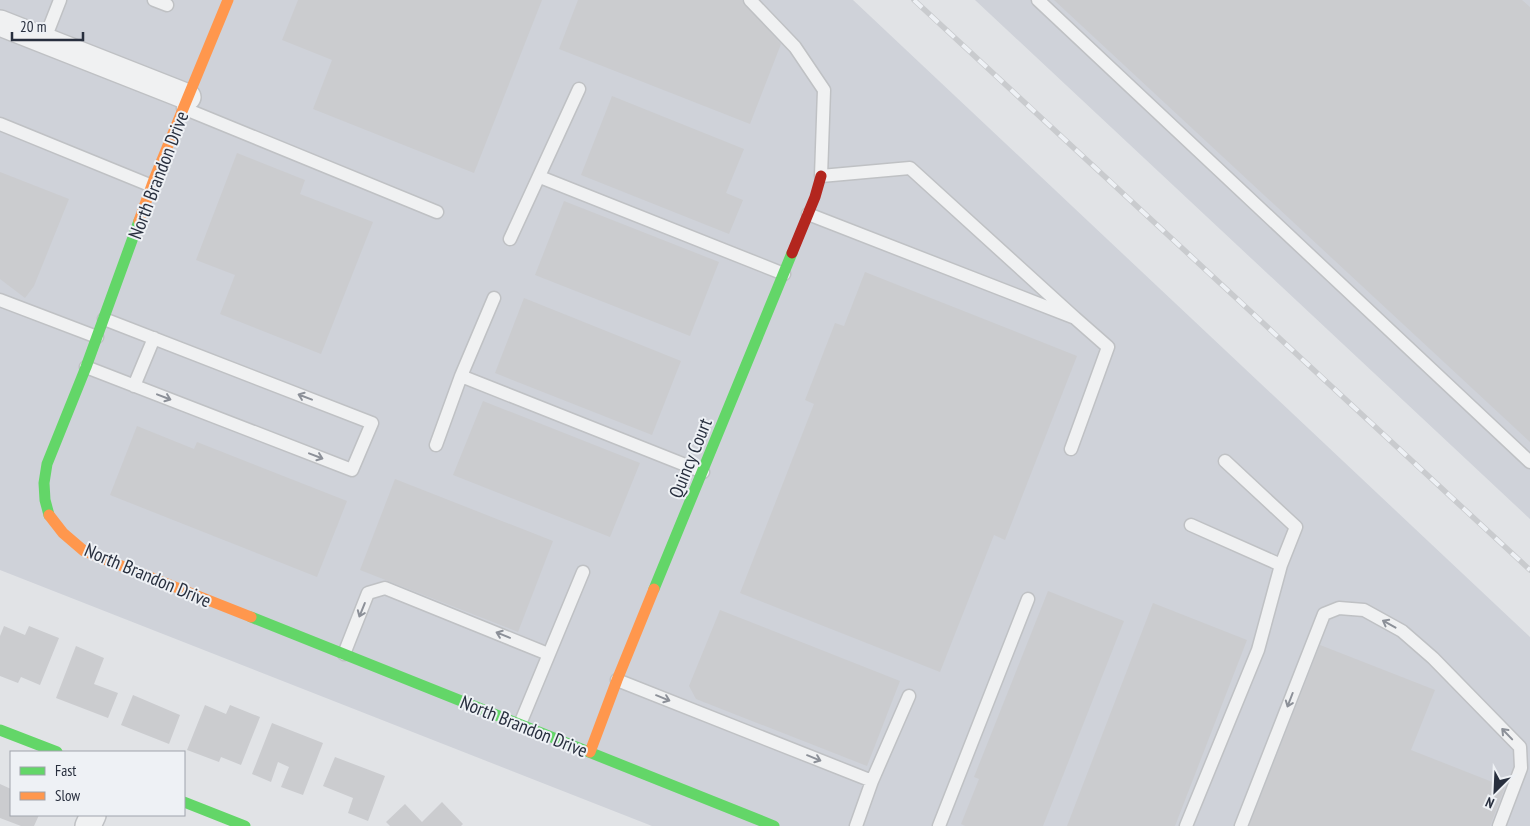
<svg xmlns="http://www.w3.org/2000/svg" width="1530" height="826" font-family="'PT Sans Narrow',sans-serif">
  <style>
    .built { fill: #cfd2d9 }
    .building { fill: #cbcccf }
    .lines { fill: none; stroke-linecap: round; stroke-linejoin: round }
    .lane-casing { stroke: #bfc1c4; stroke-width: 15 }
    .street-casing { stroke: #bfc1c4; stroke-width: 28 }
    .lane { stroke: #f0f1f2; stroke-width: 12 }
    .street { stroke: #f0f1f2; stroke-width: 25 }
    .fast { stroke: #63d668; stroke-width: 11 }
    .slow { stroke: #ff974d; stroke-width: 11 }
    .jam { stroke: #b3261e; stroke-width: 11 }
    .rail-casing { stroke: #c9cbce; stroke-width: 5.5 }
    .rail { stroke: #eef1f5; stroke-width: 4; stroke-dasharray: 11; stroke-linecap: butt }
    .oneway { stroke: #8c9098 }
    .labels { text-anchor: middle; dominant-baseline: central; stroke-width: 4; stroke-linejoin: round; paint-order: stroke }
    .street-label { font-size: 19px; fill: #282f3e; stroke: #eef1f5 }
  </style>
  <rect width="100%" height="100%" fill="#e1e3e6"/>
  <!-- built -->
  <path class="built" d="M 0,0 L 853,0 L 1530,637 L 1530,826 L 652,826 L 0,570 Z
    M 975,0 L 1530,0 L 1530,519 Z"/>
  <!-- building -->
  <path class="building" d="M 298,0 L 542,0 L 474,173 L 313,109 L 332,60 L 282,40 Z
    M 578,0 L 742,0 L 781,44 L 750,124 L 559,49 Z
    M 1054,0 L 1522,0 L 1530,7 L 1530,442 Z
    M 612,96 L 744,149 L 726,193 L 743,200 L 729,234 L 581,175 Z
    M 237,153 L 305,180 L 300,194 L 373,222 L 321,354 L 220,314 L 235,275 L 196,260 Z
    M 0,172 L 69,199 L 34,286 L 25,298 L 0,279 Z
    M 564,201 L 719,262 L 690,336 L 535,275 Z
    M 865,272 L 1077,356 L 1005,540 L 994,535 L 940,672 L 740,593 L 814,404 L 805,400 L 835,323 L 844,326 Z
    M 524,298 L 681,361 L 652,435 L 495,373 Z
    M 483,401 L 640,463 L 610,537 L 453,475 Z
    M 137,426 L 194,449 L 197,442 L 347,501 L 317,577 L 110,495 Z
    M 395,479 L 553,541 L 518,632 L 360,570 Z
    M 1048,591 L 1124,621 L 1043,826 L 965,826 L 961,824 L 979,779 L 974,777 Z
    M 1153,603 L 1247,640 L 1175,826 L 1067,826 Z
    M 720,610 L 900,681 L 867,766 L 696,699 L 689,686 Z
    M 4,626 L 25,635 L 29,626 L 59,638 L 40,685 L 21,677 L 18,683 L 0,676 L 0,636 Z
    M 1320,645 L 1435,690 L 1411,750 L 1505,787 L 1490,826 L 1249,826 Z
    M 76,646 L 104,658 L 94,684 L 118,693 L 108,718 L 56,698 Z
    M 133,695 L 180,715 L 169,744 L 121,725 Z
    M 205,705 L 226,714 L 230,705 L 260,717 L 241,765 L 221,757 L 219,762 L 187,750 Z
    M 272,723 L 323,743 L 303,795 L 281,787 L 289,767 L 278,762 L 271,782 L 252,774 Z
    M 335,757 L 385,776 L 368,821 L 348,813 L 353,798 L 323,786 Z
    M 0,784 L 11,789 L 11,815 L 39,815 L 34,826 L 21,826 L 0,818 Z
    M 442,802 L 463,824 L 461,826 L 390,826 L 386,822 L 405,804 L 422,822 Z"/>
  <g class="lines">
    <defs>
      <path id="lane" d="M 154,0 L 167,5
        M 750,0 L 795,47 L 824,90 L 821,176 L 910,168 L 1075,318
        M 1038,0 L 1530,462
        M 44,41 L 60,0
        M 183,108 L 437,212
        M 0,124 L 152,186
        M 540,177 L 784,274
        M 808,214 L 1075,318 L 1108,347 L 1071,449
        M 510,239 L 579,89
        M 0,300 L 97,337
        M 86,367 L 352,470 L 372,423 L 104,319
        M 461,376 L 703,472
        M 134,386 L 154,338
        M 436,445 L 461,376 L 494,298
        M 1191,525 L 1281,565
        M 344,654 L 368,593 L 385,588 L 548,654
        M 617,680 L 872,781
        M 520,724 L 583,572
        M 856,826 L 872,781 L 909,696
        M 939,826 L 1028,599
        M 1186,826 L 1258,650 L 1281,565 L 1296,527 L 1225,461
        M 1241,826 L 1324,614 L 1339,608 L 1364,610 L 1402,631 L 1433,658 L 1520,747 L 1521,768 L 1499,826"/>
      <path id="street" d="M 0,23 L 188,97
        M 88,826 L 93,815"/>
    </defs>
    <!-- lane casing -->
    <use href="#lane" class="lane-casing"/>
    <!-- street casing -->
    <use href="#street" class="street-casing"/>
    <!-- lane -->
    <use href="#lane" class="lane"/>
    <!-- street -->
    <use href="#street" class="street"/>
    <!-- fast -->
    <path class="fast" d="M 49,515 L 45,500 L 44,483 L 47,464 L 86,367 L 139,221
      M 654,589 L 792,253
      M 251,617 L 774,826
      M 0,730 L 57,752
      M 184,802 L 245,826"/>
    <!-- slow -->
    <path class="slow" d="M 139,221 L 155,177 L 228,0
      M 49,515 L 63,533 L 84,551 L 251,617
      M 590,752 L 617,680 L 654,589"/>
    <!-- jam -->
    <path class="jam" d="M 792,253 L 815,197 L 821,176"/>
    <defs>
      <path id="rail" d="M 914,0 L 1530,570"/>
    </defs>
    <!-- rail casing -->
    <use href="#rail" class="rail-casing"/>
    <!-- rail -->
    <use href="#rail" class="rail"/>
  </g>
  <!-- one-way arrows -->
  <defs><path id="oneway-shaft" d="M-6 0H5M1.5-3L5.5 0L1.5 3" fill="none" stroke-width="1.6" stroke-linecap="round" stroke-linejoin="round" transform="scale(1.25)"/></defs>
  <g class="oneway">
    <use href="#oneway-shaft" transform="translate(164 397) rotate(21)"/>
    <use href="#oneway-shaft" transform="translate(305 397) rotate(-159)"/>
    <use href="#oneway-shaft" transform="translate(316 456) rotate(21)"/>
    <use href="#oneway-shaft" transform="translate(362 610) rotate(112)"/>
    <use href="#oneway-shaft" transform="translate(1389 624) rotate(-151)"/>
    <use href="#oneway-shaft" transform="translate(503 635) rotate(-158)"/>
    <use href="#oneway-shaft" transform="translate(663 698) rotate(22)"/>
    <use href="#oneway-shaft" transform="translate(1290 700) rotate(111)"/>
    <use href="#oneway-shaft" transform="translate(1507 734) rotate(-134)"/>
    <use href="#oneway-shaft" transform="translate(814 758) rotate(22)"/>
  </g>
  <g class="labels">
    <!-- street labels -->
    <g class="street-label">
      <text transform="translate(158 175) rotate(-69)">North Brandon Drive</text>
      <text transform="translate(690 458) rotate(-68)">Quincy Court</text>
      <text transform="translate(148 575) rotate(23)">North Brandon Drive</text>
      <text transform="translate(524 726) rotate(22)">North Brandon Drive</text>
    </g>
  </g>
  <!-- legend -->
  <rect x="10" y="751" width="175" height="65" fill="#eef1f5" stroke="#9fa3ac"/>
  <rect x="20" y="767" width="25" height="8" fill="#63d668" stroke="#9fa3ac"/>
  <text x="55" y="776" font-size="15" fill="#282f3e">Fast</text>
  <rect x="20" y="792" width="25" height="8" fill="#ff974d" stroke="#9fa3ac"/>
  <text x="55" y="801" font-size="15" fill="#282f3e">Slow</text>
  <!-- north arrow -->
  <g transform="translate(1495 791) rotate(204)" stroke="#eef1f5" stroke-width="4" paint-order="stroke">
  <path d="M0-4L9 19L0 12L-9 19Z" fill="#282f3e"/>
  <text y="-8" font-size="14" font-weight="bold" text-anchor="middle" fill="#282f3e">N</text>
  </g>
  <!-- scale -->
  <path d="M12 32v8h71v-8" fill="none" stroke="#282f3e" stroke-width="2.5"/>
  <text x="20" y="32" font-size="15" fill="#282f3e" stroke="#eef1f5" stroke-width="4" paint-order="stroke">20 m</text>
</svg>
